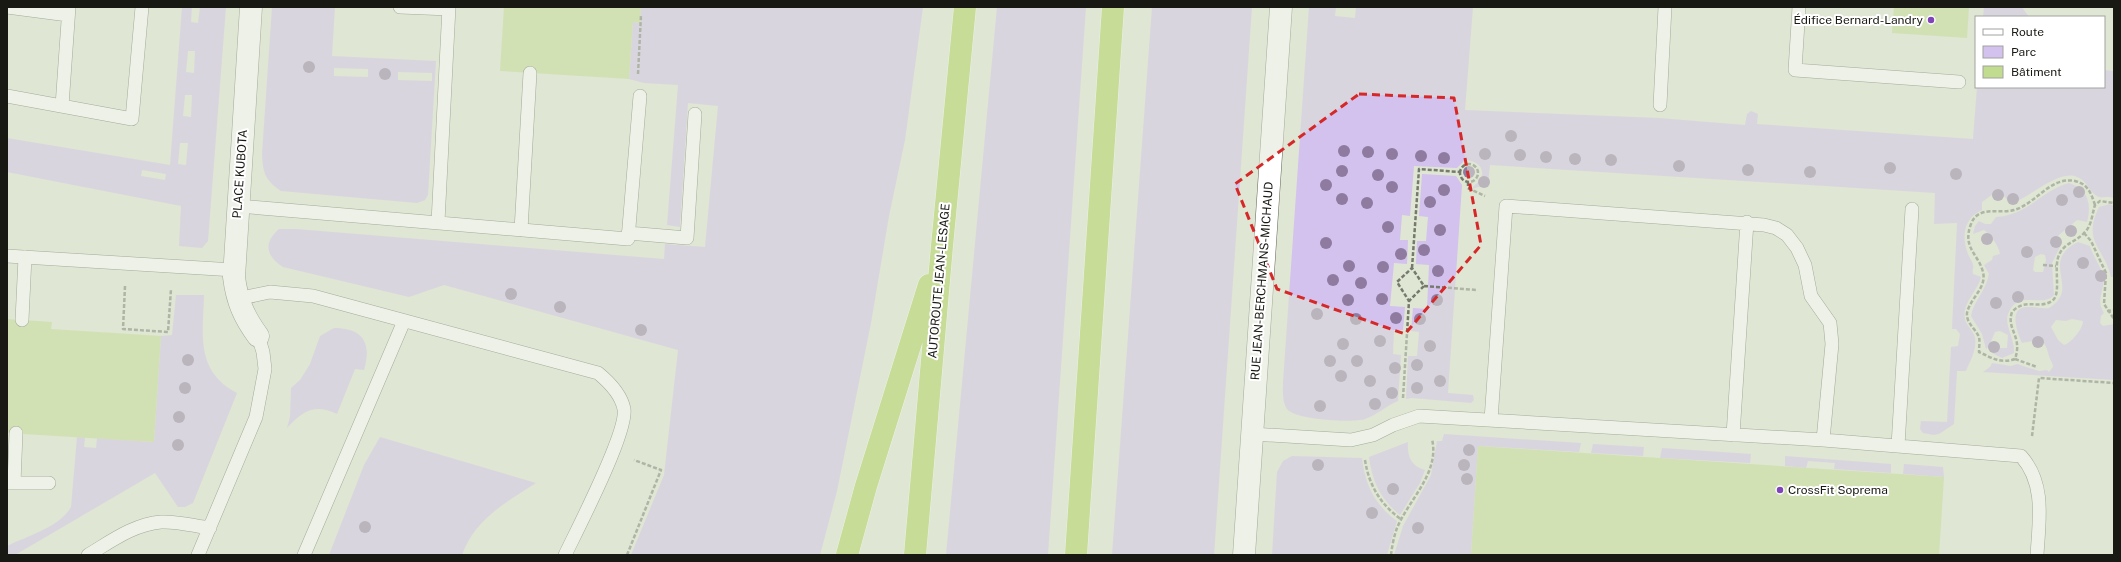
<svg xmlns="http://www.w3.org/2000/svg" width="2121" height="562" font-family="'Public Sans',sans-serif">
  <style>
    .green { fill: #d3c1ee; fill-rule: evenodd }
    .building { fill: #c1db8f }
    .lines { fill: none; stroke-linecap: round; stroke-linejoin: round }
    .service-casing { stroke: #5f6655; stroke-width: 14 }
    .minor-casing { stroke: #5f6655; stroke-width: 23 }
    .tertiary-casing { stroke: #5f6655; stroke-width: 23 }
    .motorway-casing { stroke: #fff; stroke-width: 23 }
    .path { stroke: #767a6d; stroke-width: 2.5; stroke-dasharray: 4 2; stroke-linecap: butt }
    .service { stroke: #fff; stroke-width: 13 }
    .minor { stroke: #fff; stroke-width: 22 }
    .tertiary { stroke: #fff; stroke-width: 22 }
    .motorway { stroke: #aad14d; stroke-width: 22 }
    .tree { fill: #8e7b9f }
    .marked { fill: none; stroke: #d62828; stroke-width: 3; stroke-dasharray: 8 5; stroke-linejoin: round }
    .poi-dot { fill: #7f44ba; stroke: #fff; stroke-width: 1.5 }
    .labels { text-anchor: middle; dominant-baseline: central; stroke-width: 4; stroke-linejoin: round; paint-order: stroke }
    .poi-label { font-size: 12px; fill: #171912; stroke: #fff; text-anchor: end }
    .street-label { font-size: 12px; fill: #171912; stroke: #fff }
  </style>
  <rect width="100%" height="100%" fill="#dfe6d3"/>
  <!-- green -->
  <path class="green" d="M 182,7 L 192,7 L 191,22 L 198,23 L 200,7 L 226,7 L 208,241 L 202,248 L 179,246 L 181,206 L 7,172 L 7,138 L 170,165 ZM 188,51 L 195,51 L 194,73 L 186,72 ZM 185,95 L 192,95 L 191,117 L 183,116 ZM 180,143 L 188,143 L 186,165 L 178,164 ZM 142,170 L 166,174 L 165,180 L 141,176 Z
    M 272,7 L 335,7 L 332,56 L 436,61 L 428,195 L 425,200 L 417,203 L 281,191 C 265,180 263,173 262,154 ZM 334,68 L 368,69 L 368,77 L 334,76 ZM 398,72 L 432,73 L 432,81 L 398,80 Z
    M 641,7 L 923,7 L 905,140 L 889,216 L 871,323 L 837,491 L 820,555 L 631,555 L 664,475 L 678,350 L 444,285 L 409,297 L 283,267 C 266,256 263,243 279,229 L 296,229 L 664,259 L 665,244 L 705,247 L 718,106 L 688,103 L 680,227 L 667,225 L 678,85 L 644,83 L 629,79 L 633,22 L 640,23 Z
    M 997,7 L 1086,7 L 1048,555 L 946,555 Z
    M 1152,7 L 1252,7 L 1214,555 L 1112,555 Z
    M 1309,7 L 1336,7 L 1335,16 L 1355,18 L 1356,7 L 1473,7 L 1465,110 L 1659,118 L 1745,125 L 1747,114 L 1751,111 L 1758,114 L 1757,124 L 1973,139 L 1977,87 L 2104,87 L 2104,70 L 2114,71 L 2114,198 C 2109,196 2104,198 2099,197 C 2089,193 2088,181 2077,177 C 2059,169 2029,198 2011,204 L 2004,196 L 1993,194 L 1982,202 L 1982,210 C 1964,218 1961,236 1968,254 C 1969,257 1973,262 1973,265 C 1974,268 1972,270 1973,274 L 1981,277 C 1978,289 1967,299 1965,310 C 1962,325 1973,328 1975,338 C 1977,350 1970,361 1966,371 L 1957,371 L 1954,424 L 1939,434 L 1934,435 L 1923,433 L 1920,429 L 1921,421 L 1947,422 L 1951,347 L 1958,346 L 1960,334 L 1956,329 L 1952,329 L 1957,223 L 1934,224 L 1935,193 L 1490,165 L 1488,184 L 1472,189 C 1474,184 1479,183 1481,179 C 1486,167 1475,160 1465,160 L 1457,168 L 1414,166 L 1410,216 L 1402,215 L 1400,240 L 1408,240 L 1407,264 L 1394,263 L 1390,306 L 1405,307 L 1403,330 L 1394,330 L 1393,354 L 1401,355 L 1398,401 C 1386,406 1377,415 1365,419 C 1353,423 1295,420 1287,409 C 1282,402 1283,391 1283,382 Z
    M 1984,7 L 2022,7 L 2029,17 L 1983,17 Z
    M 1422,174 L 1456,176 L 1462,185 L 1448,393 L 1473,395 L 1474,400 L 1471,403 L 1412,398 L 1406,399 L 1408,356 L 1417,356 L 1419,332 L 1411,331 L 1413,308 L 1427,309 L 1429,265 L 1416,264 L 1417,241 L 1426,241 L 1428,217 L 1419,216 Z
    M 2069,183 C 2088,189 2092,204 2087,222 L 2077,220 L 2052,241 L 2060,247 L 2052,263 L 2054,295 C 2042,309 2018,288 2008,314 C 2004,325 2015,339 2014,353 L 2002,358 L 1992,353 L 1994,348 L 2007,348 L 2008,335 L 2000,331 L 1995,332 L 1989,346 L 1986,349 L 1982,334 L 1971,316 C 1973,302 1986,291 1989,274 L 1984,265 L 1992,260 L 1993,256 L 2000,254 C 1999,246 1990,234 1984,230 L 1973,234 L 1975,226 L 1979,221 L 1985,224 L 1991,224 L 1996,217 C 2029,215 2040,191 2069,183 ZM 2041,254 L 2045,255 L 2046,260 L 2043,272 L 2035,272 L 2033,270 L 2035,257 Z
    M 2110,204 L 2114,206 L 2114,277 L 2111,277 C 2104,247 2082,242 2099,207 Z
    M 2078,242 L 2090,246 C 2092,255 2105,273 2104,280 C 2103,293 2096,301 2104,313 L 2101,316 L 2100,323 L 2103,326 L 2114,324 L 2114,380 L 1983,372 L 1990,367 L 1992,363 L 2011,366 L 2017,364 L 2039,371 L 2047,370 L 2049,372 L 2053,367 C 2053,362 2050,361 2049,356 C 2044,336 2040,340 2022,343 C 2017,332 2007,305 2030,307 C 2036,307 2042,309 2049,308 C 2082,288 2038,262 2078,242 ZM 2072,319 L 2083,321 C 2083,329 2071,343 2064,345 L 2058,340 L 2051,327 L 2056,320 L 2066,321 Z
    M 176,295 L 204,295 C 203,335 195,371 237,393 L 193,503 L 185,507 L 178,507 L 155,473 L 15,555 L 7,555 L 7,546 C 27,536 60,527 71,507 L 77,437 L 85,437 L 84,447 L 96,448 L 97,438 L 154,442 L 161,336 L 172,335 Z
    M 334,328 C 363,328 372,343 364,370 L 355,369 L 337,414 C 315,403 302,411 287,428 L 290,417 L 291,388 L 300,380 L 310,364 L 320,336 Z
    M 1444,434 L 1581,443 L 1579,452 L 1478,446 L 1471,555 L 1394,555 L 1403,526 L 1431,475 L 1437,441 L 1442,441 Z
    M 380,437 L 536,483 C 506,502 474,520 462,555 L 329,555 L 364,465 Z
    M 1408,442 C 1407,456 1411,466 1425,470 L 1420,483 L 1400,515 C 1381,500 1372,481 1369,457 Z
    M 1593,444 L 1644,447 L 1643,456 L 1591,453 Z
    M 1662,448 L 1751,454 L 1750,463 L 1660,458 Z
    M 1292,456 L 1362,458 C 1365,485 1375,505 1397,521 L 1387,555 L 1272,555 L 1277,472 L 1283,461 Z
    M 1785,456 L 1891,464 L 1891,473 L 1834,469 L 1835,463 L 1808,461 L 1806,468 L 1785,466 Z
    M 1904,464 L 1943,467 L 1944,477 L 1903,474 Z"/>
  <!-- building -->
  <path class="building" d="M 504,7 L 641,7 L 640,23 L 633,22 L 629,79 L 500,71 Z
    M 1894,7 L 1969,7 L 1967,38 L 1892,33 Z
    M 7,319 L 52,322 L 51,329 L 161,336 L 154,442 L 7,433 Z
    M 1478,446 L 1944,477 L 1939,555 L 1471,555 Z"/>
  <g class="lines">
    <defs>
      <path id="service" d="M 7,7 L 68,15
        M 400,7 L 449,9
        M 1799,7 L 1795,70 L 1959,82
        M 7,96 L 132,119 L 142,7
        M 1660,105 L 1665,7
        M 62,106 L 69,7
        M 238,206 L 628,239 L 640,96
        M 438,222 L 449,7
        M 521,230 L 530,73
        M 628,233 L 687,238 L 695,114
        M 7,256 L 234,270
        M 237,299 L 270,292 L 313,296 L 598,373 C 609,382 621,394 624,409 C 628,432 577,530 565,555
        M 22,320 L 25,257
        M 1491,420 L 1506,206 L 1764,225 L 1776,228 L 1787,235 L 1797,248 L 1805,265 L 1811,296 L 1830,323 L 1832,344 L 1823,440 L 2021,456 C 2046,484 2039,521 2037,555
        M 1252,434 L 1351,440 L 1373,435 L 1393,425 L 1419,416 L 1823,440
        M 1733,435 L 1747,222
        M 1898,446 L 1912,209
        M 7,483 L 49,483
        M 14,483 L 16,433
        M 88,555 C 110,542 134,524 161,522 C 177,521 194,526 210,528
        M 198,555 L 256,417 L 265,369 L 263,352 L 258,336
        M 304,555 L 404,321"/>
      <path id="minor" d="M 251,7 L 234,277 C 237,301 244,317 258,336"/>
      <path id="tertiary" d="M 1244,555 L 1281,7"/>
      <path id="motorway" d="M 847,555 L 866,486 L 929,285
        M 915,555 L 942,246 L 965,7
        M 1076,555 L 1113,7"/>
    </defs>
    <!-- service casing -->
    <use href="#service" class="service-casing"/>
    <!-- minor casing -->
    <use href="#minor" class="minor-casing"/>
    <!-- tertiary casing -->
    <use href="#tertiary" class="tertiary-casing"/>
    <!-- motorway casing -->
    <use href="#motorway" class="motorway-casing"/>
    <!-- path -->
    <path class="path" d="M 638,74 L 641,15
      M1460 173a9 9 0 1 1 18 0a9 9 0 1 1-18 0Z
      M 1468,182 L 1468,188 L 1485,196
      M 2095,205 C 2091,193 2088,184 2075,181 C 2050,176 2036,204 2014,210 C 1999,214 1978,205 1971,224 C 1962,248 1978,253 1983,272 C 1987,288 1970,298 1967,313 C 1966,323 1975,328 1979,337 C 1980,341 1979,347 1979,352 C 1992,358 2001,364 2015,359 C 2023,336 2006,330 2012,312 C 2026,297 2038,310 2052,301 C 2062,294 2053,268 2059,255 C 2064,243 2076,242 2084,233 C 2092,226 2092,214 2095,205 L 2100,201 L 2114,203
      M 2084,233 L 2091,241 L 2106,273 L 2104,304 L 2114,319
      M 2043,265 L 2056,266
      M 1412,268 L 1419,169 L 1460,172
      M 125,286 L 123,329 L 168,332 L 171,289
      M 1424,286 L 1477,290
      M 2107,311 L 2114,310
      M 2015,359 L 2037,367
      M 1403,398 L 1409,301 L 1397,282 L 1412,268 L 1424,286 L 1409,301
      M 2032,436 L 2039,378 L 2114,383
      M 1365,460 C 1369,486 1381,505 1402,520
      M 627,555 L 661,470 L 634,460
      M 1391,555 C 1392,546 1394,536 1397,528 C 1409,499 1440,473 1432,439"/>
    <!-- service -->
    <use href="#service" class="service"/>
    <!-- minor -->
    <use href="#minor" class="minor"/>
    <!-- tertiary -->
    <use href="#tertiary" class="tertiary"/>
    <!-- motorway -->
    <use href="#motorway" class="motorway"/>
  </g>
  <!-- trees -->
  <g class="tree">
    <circle cx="309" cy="67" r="6"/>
    <circle cx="385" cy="74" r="6"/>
    <circle cx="1511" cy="136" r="6"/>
    <circle cx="1344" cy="151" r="6"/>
    <circle cx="1368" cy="152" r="6"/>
    <circle cx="1392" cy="154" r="6"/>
    <circle cx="1485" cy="154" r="6"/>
    <circle cx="1520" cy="155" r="6"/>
    <circle cx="1421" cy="156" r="6"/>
    <circle cx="1546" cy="157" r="6"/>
    <circle cx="1444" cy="158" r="6"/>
    <circle cx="1575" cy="159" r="6"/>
    <circle cx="1611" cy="160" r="6"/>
    <circle cx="1679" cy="166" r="6"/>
    <circle cx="1890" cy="168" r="6"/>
    <circle cx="1748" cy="170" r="6"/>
    <circle cx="1342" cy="171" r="6"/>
    <circle cx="1469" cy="172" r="6"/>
    <circle cx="1810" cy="172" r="6"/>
    <circle cx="1956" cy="174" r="6"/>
    <circle cx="1378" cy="175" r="6"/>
    <circle cx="1484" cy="182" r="6"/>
    <circle cx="1326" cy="185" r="6"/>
    <circle cx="1392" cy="187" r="6"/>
    <circle cx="1444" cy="190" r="6"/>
    <circle cx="2079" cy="192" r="6"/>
    <circle cx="1998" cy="195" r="6"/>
    <circle cx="1342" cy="199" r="6"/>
    <circle cx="2013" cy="199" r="6"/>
    <circle cx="2062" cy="200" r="6"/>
    <circle cx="1430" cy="202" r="6"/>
    <circle cx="1367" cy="203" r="6"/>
    <circle cx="1388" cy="227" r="6"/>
    <circle cx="1440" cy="230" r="6"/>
    <circle cx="2071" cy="231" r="6"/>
    <circle cx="1987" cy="239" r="6"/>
    <circle cx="2056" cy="242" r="6"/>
    <circle cx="1326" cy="243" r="6"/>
    <circle cx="1424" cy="250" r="6"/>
    <circle cx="2027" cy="252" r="6"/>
    <circle cx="1401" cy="254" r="6"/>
    <circle cx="2083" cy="263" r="6"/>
    <circle cx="1349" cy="266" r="6"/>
    <circle cx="1383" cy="267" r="6"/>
    <circle cx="1438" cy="271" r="6"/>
    <circle cx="2101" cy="276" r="6"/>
    <circle cx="1333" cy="280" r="6"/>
    <circle cx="1361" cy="283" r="6"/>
    <circle cx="511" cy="294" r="6"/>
    <circle cx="2018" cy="297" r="6"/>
    <circle cx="1382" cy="299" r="6"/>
    <circle cx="1348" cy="300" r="6"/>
    <circle cx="1437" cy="300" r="6"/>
    <circle cx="1996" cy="303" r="6"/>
    <circle cx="560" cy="307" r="6"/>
    <circle cx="1317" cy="314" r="6"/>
    <circle cx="1396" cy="318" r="6"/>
    <circle cx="1356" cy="319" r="6"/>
    <circle cx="1420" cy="319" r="6"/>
    <circle cx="641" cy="330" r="6"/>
    <circle cx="1380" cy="341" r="6"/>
    <circle cx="2038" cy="342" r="6"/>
    <circle cx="1343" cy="344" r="6"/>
    <circle cx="1430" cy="346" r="6"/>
    <circle cx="1994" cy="347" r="6"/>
    <circle cx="188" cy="360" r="6"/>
    <circle cx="1330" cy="361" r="6"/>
    <circle cx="1357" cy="361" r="6"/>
    <circle cx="1417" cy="365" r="6"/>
    <circle cx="1395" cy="368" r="6"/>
    <circle cx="1341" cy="376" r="6"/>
    <circle cx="1370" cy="381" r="6"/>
    <circle cx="1440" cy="381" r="6"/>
    <circle cx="185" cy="388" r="6"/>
    <circle cx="1417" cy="388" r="6"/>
    <circle cx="1392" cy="393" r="6"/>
    <circle cx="1375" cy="404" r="6"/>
    <circle cx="1320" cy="406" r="6"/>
    <circle cx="179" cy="417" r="6"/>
    <circle cx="178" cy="445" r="6"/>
    <circle cx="1469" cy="450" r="6"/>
    <circle cx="1318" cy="465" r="6"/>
    <circle cx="1464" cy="465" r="6"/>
    <circle cx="1467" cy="479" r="6"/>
    <circle cx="1393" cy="489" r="6"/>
    <circle cx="1372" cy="513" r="6"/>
    <circle cx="365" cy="527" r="6"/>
    <circle cx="1418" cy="528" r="6"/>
  </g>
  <!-- marked area -->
  <path d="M0 0H2121V562H0ZM 1359,94 L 1454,98 L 1481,245 L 1405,334 L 1277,289 L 1235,184 Z" fill="#dfe6d3" fill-opacity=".55" fill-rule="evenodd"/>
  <path class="marked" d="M 1359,94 L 1454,98 L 1481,245 L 1405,334 L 1277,289 L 1235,184 Z"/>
  <!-- markers -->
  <g class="poi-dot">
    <circle cx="1931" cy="20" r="4"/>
    <circle cx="1780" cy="490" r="4"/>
  </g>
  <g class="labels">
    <!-- poi labels -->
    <g class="poi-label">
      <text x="1923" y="20">Édifice Bernard-Landry</text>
      <text x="1788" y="490" text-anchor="start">CrossFit Soprema</text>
    </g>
    <!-- street labels -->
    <g class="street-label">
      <text transform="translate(240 174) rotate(-86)">PLACE KUBOTA</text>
      <text transform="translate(939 281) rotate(-85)">AUTOROUTE JEAN-LESAGE</text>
      <text transform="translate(1262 281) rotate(-86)">RUE JEAN-BERCHMANS-MICHAUD</text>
    </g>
  </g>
  <!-- border -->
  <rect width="2121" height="562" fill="none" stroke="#171912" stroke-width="16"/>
  <!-- legend -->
  <rect x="1975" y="16" width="130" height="72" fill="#ffffff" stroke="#a2a3a0"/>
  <rect x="1983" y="29" width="20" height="6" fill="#ffffff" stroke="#a2a3a0"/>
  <text x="2011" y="36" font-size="12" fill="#171912">Route</text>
  <rect x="1983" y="46" width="20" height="12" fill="#d3c1ee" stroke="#a2a3a0"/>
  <text x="2011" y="56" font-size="12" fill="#171912">Parc</text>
  <rect x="1983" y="66" width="20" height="12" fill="#c1db8f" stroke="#a2a3a0"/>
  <text x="2011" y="76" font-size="12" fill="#171912">Bâtiment</text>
</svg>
